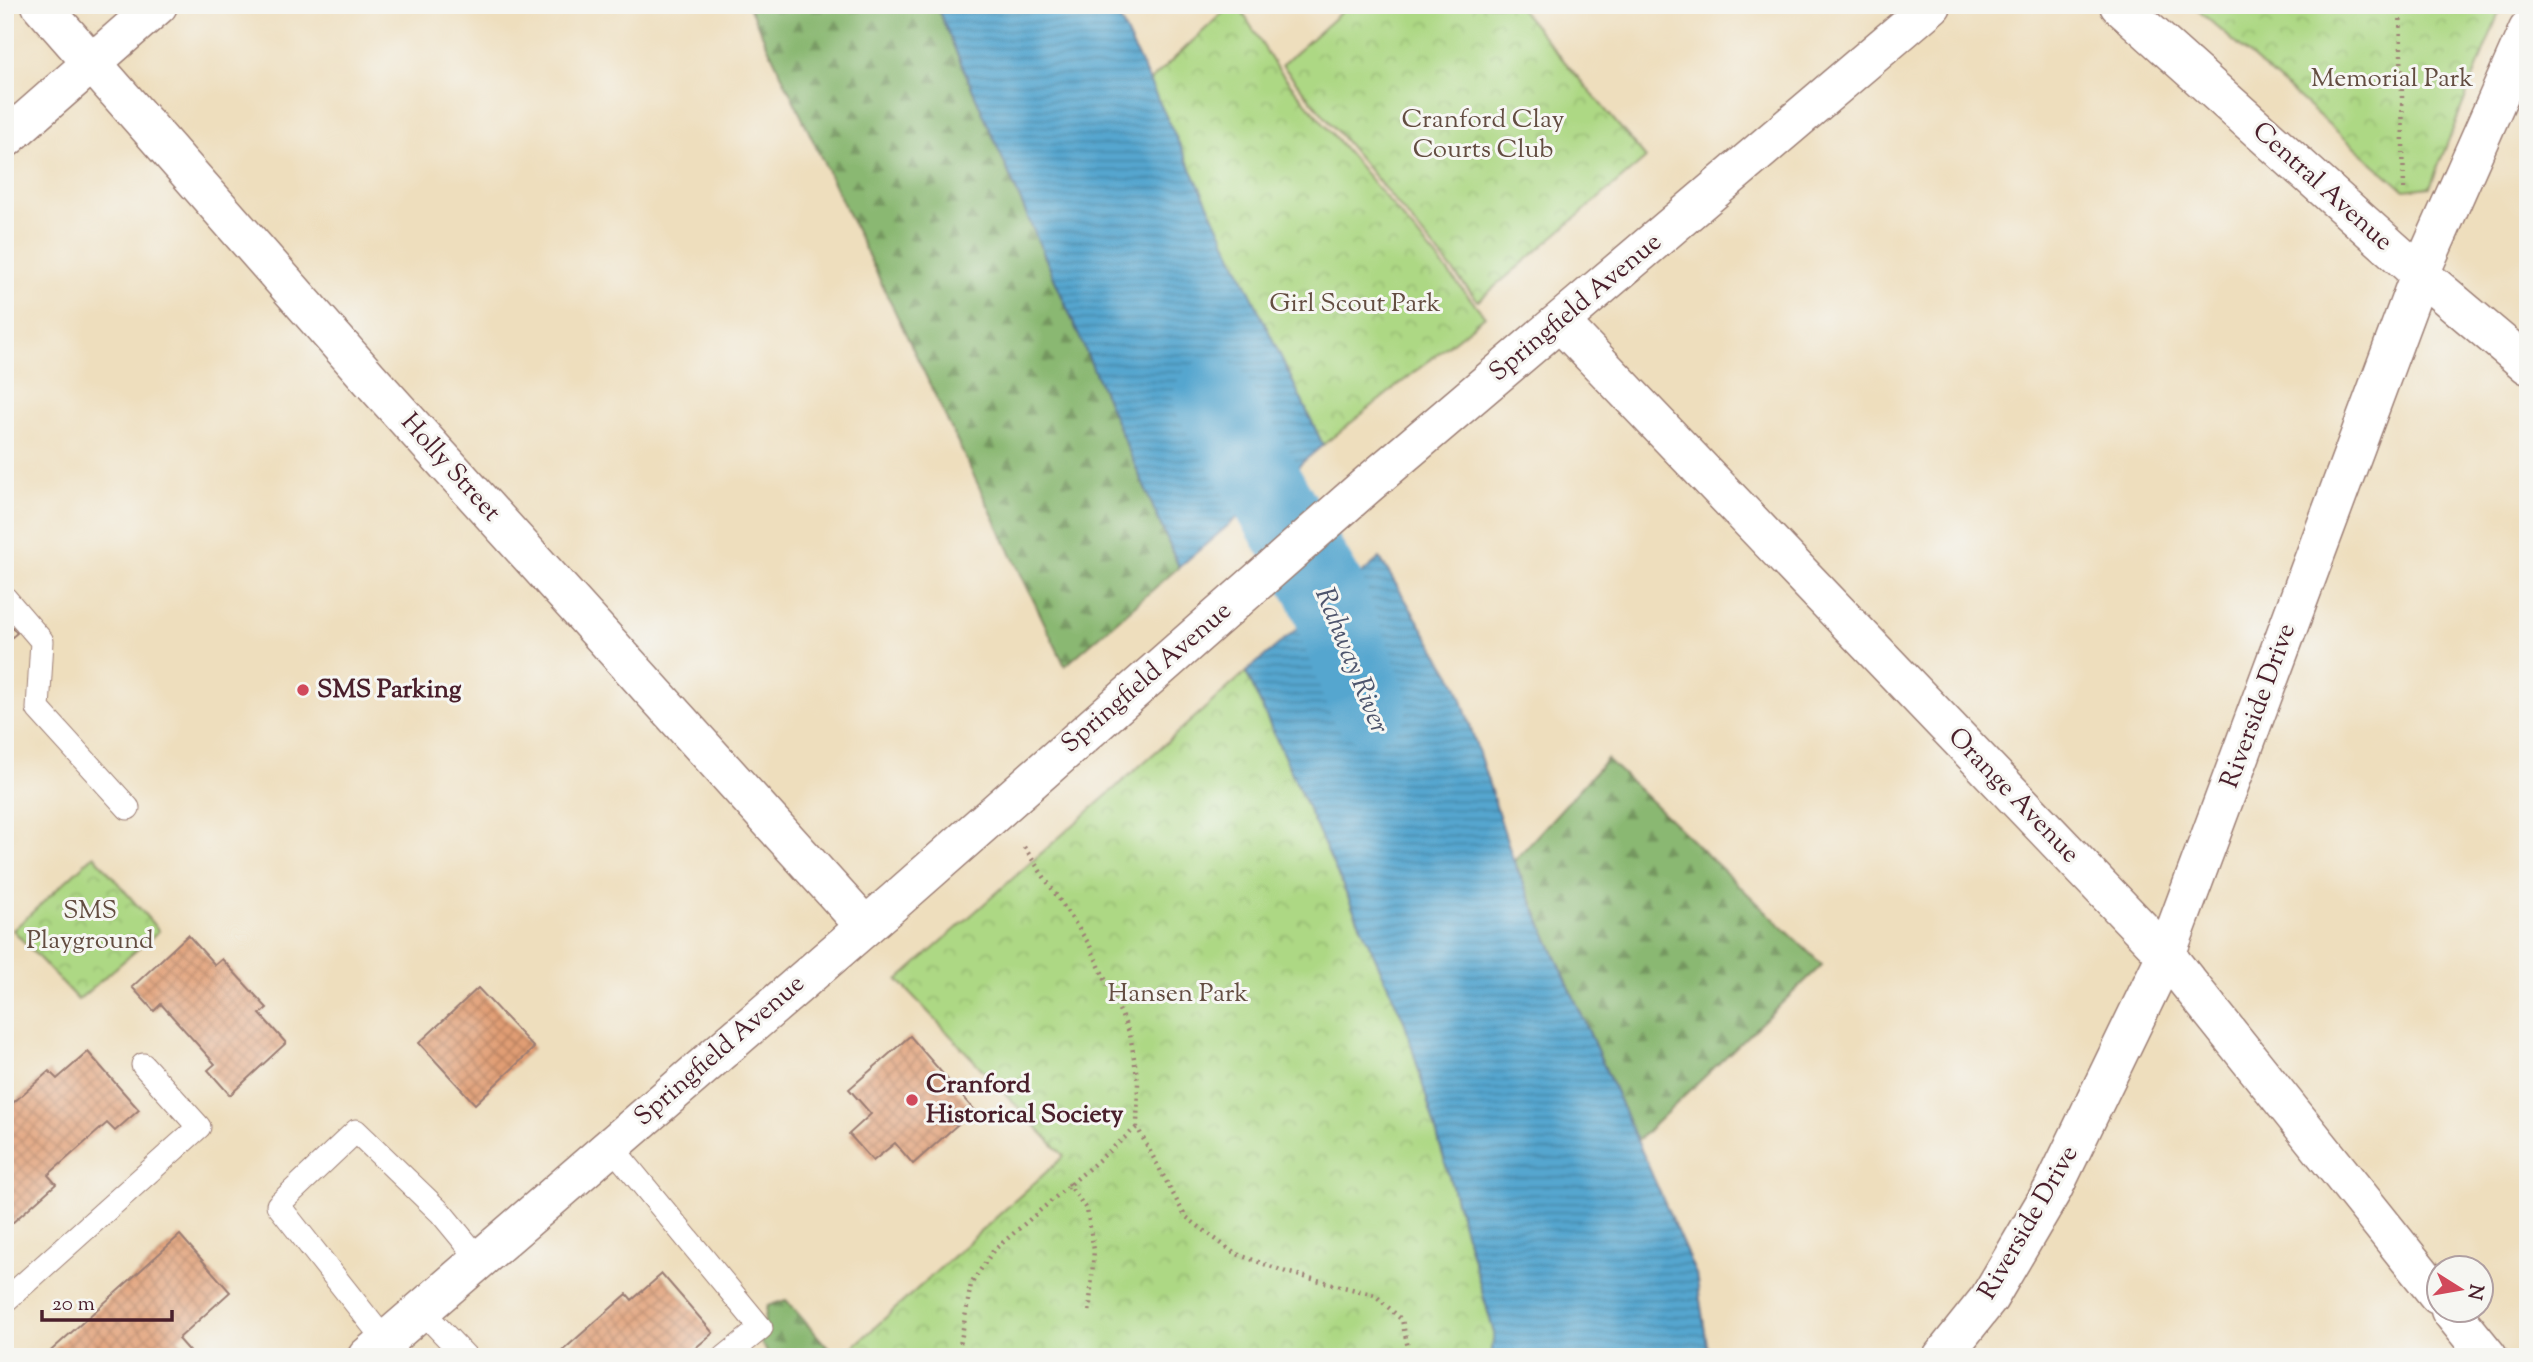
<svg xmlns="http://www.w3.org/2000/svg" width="2533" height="1362" font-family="'Sorts Mill Goudy',serif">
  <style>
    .forest { fill: url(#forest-firs); stroke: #6a6c4e; stroke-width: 2 }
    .park { fill: url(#park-crowns); stroke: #7c7c58; stroke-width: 2 }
    .water { fill: url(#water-rules); stroke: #4f627d; stroke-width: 2 }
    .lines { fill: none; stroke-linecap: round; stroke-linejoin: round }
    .river { stroke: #54a6cf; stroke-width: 79 }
    .building { fill: url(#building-cross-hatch) }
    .service-casing { stroke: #9c7e74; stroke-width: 25 }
    .minor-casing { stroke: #9c7e74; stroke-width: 41 }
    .tertiary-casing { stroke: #9c7e74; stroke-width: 41 }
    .path { stroke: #9c7e74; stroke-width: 4.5; stroke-dasharray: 2 5; stroke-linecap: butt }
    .service { stroke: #fff; stroke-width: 23 }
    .minor { stroke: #fff; stroke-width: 38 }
    .tertiary { stroke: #fff; stroke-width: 38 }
    .poi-dot { fill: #d1495b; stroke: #f6f6f2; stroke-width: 2.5 }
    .labels { text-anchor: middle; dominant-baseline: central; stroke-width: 6; stroke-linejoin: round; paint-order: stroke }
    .park-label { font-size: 26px; fill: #634d41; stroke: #f6f6f2 }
    .street-label { font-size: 26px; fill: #4a1f2b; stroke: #f6f6f2 }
    .poi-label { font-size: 26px; font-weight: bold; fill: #4a1f2b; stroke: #f6f6f2; text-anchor: start }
    .water-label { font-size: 28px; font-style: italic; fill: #4e556d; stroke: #f6f6f2 }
  </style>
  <defs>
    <pattern id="forest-firs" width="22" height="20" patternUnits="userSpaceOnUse" patternTransform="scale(1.75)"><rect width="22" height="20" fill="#8ab872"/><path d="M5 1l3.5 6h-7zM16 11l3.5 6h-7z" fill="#73955e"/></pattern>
    <pattern id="park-crowns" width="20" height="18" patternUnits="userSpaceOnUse" patternTransform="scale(1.75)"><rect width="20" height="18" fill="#add884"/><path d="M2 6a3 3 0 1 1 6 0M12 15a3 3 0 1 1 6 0" fill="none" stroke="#96b972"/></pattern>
    <pattern id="water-rules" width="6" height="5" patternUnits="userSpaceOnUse" patternTransform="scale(1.75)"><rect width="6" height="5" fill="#54a6cf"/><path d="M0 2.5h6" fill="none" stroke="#4887a8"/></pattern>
    <pattern id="building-cross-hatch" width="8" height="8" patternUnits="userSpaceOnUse" patternTransform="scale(1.75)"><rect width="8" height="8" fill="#e19e74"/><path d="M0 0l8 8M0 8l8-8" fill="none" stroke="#b8805f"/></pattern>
  </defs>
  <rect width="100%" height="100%" fill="#f6f6f2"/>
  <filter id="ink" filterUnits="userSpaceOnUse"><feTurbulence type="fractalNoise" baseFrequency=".0143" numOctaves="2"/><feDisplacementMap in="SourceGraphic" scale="14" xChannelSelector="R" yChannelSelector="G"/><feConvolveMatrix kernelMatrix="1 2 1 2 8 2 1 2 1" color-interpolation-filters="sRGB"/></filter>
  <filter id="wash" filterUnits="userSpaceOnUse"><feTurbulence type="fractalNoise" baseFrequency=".00686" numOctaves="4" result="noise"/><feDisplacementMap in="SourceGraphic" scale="28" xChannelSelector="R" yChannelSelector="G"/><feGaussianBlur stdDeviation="1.57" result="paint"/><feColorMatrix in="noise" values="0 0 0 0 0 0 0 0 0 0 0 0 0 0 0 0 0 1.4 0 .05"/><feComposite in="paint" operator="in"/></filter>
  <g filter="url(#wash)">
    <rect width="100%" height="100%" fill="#eedebd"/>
    <!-- forest -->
    <path class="forest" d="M 748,5 L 936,5 L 1179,567 L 1065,666 Z
      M 1607,759 L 1822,965 L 1637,1141 L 1514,861 Z
      M 786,1300 L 836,1357 L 771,1357 L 761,1343 L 767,1306 Z"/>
    <!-- park -->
    <path class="park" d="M 1231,5 L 1238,5 L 1276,67 L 1485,316 L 1323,445 L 1149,82 Z
      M 1349,5 L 1517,5 L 1646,158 L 1478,301 L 1282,65 Z
      M 2192,5 L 2502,5 L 2430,187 L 2404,190 Z
      M 1246,672 L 1405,1023 L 1494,1333 L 1491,1357 L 842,1357 L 1064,1156 L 898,980 Z
      M 94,855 L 159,931 L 78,1000 L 13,930 Z"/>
    <!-- water -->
    <path class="water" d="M 936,5 L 1113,5 L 1323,445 L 1179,567 Z
      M 1380,558 L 1457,685 L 1514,862 L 1696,1274 L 1709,1357 L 1491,1357 L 1494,1333 L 1405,1023 L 1246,672 Z"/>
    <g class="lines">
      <!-- river -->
      <path class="river" d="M 1213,398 L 1325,590 L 1368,703"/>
    </g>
    <g id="blocks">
      <!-- building -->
      <path class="building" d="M 5,619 L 17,633 L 5,643 Z
        M 188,935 L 215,965 L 222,959 L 267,1008 L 260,1014 L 286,1043 L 230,1095 L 208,1070 L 215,1064 L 161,1004 L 154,1011 L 132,987 Z
        M 478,988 L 534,1048 L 475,1104 L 419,1043 Z
        M 910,1036 L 974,1110 L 913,1164 L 895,1143 L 873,1161 L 849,1134 L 871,1114 L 849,1089 Z
        M 88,1052 L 139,1110 L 115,1131 L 107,1123 L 48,1175 L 56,1184 L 11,1224 L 5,1216 L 5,1126 L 11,1121 L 5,1110 L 49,1071 L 57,1079 Z
        M 180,1235 L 230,1292 L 178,1339 L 194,1357 L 44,1357 Z
        M 662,1274 L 713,1333 L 685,1357 L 675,1357 L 670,1351 L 664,1357 L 564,1357 L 561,1352 L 627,1294 L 632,1300 Z"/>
    </g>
  </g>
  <g filter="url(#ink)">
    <use href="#blocks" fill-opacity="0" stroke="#9c7e74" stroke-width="2"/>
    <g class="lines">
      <defs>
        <path id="service" d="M 5,598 L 42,641 L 38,709 L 128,808
          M 611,1146 L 761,1328 L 725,1357
          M 5,1301 L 199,1127 L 143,1065
          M 421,1310 L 466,1357
          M 398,1357 L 278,1205 L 356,1131 L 441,1213 L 479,1259"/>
        <path id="minor" d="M 41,5 L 368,377 L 865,926
          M 2119,5 L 2420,274 L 2528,365
          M 5,139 L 158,5
          M 1942,1357 L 1989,1298 L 2053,1189 L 2166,955 L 2420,274 L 2528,30"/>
        <path id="tertiary" d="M 1560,322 L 2166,955 L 2438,1295
          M 2450,1310 L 2488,1357
          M 367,1357 L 895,901 L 1366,486 L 1932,5"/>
      </defs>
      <!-- service casing -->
      <use href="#service" class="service-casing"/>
      <!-- minor casing -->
      <use href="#minor" class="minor-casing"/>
      <!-- tertiary casing -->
      <use href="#tertiary" class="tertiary-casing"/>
      <!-- path -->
      <path class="path" d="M 2400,5 L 2404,190
        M 1024,847 L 1089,944 L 1130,1034 L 1138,1082 L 1137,1127 L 1185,1216 L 1234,1253 L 1286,1272 L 1375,1295 L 1402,1320 L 1410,1357
        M 1068,1183 L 1087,1210 L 1094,1250 L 1089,1315
        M 958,1357 L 971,1284 L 993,1251 L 1137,1127"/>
      <!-- service -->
      <use href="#service" class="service"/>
      <!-- minor -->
      <use href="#minor" class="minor"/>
      <!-- tertiary -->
      <use href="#tertiary" class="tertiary"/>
    </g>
  </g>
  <!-- markers -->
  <g class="poi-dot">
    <circle cx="303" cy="690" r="7"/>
    <circle cx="912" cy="1100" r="7"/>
  </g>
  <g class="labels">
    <!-- park labels -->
    <g class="park-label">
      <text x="2392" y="79">Memorial Park</text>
      <text x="1483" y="120">Cranford Clay<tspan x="1483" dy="30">Courts Club</tspan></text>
      <text x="1355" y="304">Girl Scout Park</text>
      <text x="90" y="911">SMS<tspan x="90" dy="30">Playground</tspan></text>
      <text x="1178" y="994">Hansen Park</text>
    </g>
    <!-- street labels -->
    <g class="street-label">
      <text transform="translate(2322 187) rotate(42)">Central Avenue</text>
      <text transform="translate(1576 308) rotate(-40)">Springfield Avenue</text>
      <text transform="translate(450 468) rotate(48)">Holly Street</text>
      <text transform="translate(1147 678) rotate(-41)">Springfield Avenue</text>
      <text transform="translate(2259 706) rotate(-70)">Riverside Drive</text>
      <text transform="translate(2013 796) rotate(46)">Orange Avenue</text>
      <text transform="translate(720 1051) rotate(-41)">Springfield Avenue</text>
      <text transform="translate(2029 1223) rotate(-60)">Riverside Drive</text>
    </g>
    <!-- poi labels -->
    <g class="poi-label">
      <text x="317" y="690">SMS Parking</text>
      <text x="926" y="1085">Cranford<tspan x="926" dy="30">Historical Society</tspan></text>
    </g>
    <!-- water labels -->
    <g class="water-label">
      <text transform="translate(1351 661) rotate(68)">Rahway River</text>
    </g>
  </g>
  <!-- margin -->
  <rect width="2533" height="1362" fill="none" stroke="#f6f6f2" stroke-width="28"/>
  <!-- north arrow -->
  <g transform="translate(2460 1289) rotate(101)"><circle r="33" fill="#f6f6f2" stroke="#b1a0a2" stroke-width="2"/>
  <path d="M0-5L12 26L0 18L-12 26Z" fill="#d1495b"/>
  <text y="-10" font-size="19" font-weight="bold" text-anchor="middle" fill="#4a1f2b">N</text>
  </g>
  <!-- scale -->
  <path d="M42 1310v10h130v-10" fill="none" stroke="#4a1f2b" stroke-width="3.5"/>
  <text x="52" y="1310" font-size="21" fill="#4a1f2b" stroke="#f6f6f2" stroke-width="5" paint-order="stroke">20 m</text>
</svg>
